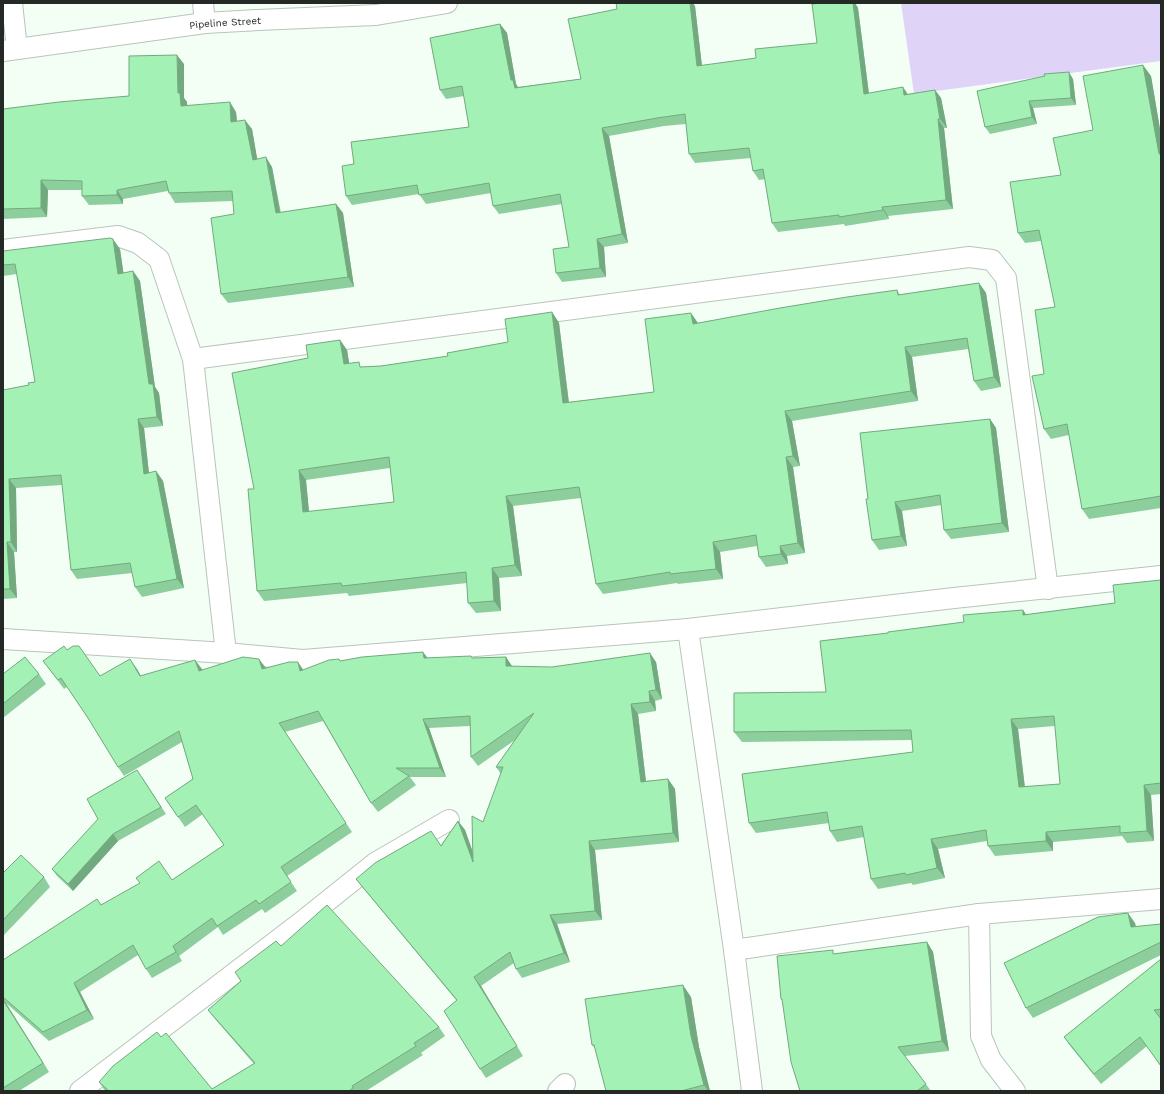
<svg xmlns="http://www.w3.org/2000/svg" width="1164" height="1094" font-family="'Work Sans',sans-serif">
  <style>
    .green { fill: #dfd4f8 }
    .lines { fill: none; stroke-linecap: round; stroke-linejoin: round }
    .minor-casing { stroke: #b9c4bb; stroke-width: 22 }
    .minor { stroke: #fff; stroke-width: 20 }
    .wall { fill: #8dcf9c; fill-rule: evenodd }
    .shaded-wall { fill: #73a97f }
    .building { fill: #a4f1b5; stroke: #73a97f; fill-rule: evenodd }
    .labels { text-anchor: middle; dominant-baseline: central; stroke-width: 3.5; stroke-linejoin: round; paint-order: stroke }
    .street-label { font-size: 10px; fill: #252926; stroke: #fff }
  </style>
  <rect width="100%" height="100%" fill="#f3fff5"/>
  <!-- green -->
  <path class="green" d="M 901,3 L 1161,3 L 1161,61 L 914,94 Z"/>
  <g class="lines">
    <defs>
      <g id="minor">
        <path d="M 12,3 L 17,49"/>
        <path d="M 203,3 L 205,23"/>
        <path id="s1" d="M 3,51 L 205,23 L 258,20 L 376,15 L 447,3"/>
        <path d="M 3,250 L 118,236 L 138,243 L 159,259 L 193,359 L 226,653"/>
        <path d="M 193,359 L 969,257 L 992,260 L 1006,278 L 1048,589"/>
        <path d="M 688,629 L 734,950 L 752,1091"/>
        <path d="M 3,639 L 226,653 L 303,660 L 688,629 L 954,598 L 1161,576"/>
        <path d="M 979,914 L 981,1036 L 991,1060 L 1015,1091"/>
        <path d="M 734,950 L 979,914 L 1161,899"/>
        <path d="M 80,1091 L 300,923 L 375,863 L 449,820"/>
        <path d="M 558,1091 L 565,1084"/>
      </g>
    </defs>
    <!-- minor casing -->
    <use href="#minor" class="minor-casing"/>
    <!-- minor -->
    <use href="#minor" class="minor"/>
  </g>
  <!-- wall -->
  <path class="wall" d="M 821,3 L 855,3 L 858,8 L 869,93 L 908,94 L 935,90 L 941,98 L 947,128 L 944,128 L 953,209 L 888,216 L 889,219 L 845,226 L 844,224 L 778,232 L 772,223 L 765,179 L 759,180 L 753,171 L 751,158 L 695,163 L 689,154 L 686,124 L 664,126 L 609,136 L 628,243 L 604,247 L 606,277 L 562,282 L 556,273 L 569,247 L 562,204 L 499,214 L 493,206 L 491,193 L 426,204 L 419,194 L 352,205 L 346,196 L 354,164 L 469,127 L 464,96 L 446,99 L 440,90 L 500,24 L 507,33 L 516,84 L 518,87 L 581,79 L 695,6 L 702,66 L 756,58 L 817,43 Z
    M 184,64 L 184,98 L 187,102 L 187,106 L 236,112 L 237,121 L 252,129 L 257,159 L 272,167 L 281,213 L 336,204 L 343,213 L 354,287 L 228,303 L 221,294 L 234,214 L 233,201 L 175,203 L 169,193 L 168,191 L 123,199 L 123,204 L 89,205 L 82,196 L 82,190 L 48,190 L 47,217 L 3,219 L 3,109 L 129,96 Z
    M 1151,76 L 1161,135 L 1161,508 L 1089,519 L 1082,509 L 1069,435 L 1051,439 L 1044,429 L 1044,374 L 1055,307 L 1041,241 L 1025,243 L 1018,233 L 1061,175 L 1093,130 Z
    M 1073,79 L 1076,105 L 1033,108 L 1037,124 L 990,134 L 985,127 L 977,91 Z
    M 120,249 L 123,273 L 133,271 L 140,281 L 155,387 L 159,393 L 163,426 L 144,428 L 149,473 L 156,471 L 163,481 L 184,588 L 142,597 L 135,587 L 132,573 L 77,579 L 71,570 L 62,485 L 16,488 L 17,552 L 14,552 L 17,598 L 3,599 L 3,390 L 29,385 L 35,382 L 17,274 L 3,276 L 3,251 Z
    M 979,283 L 986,293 L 1001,387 L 981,391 L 974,381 L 968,349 L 912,357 L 918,401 L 792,421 L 800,466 L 793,467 L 805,553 L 787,556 L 788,564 L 766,567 L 759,557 L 757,546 L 720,552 L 723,579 L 678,584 L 677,583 L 603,594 L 596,584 L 581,498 L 513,506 L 522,576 L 499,578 L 501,611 L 476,613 L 468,603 L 467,583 L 349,596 L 347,593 L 264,601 L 257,591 L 254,489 L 308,358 L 340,340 L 347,350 L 349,363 L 362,367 L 381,366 L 448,356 L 508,342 L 552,312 L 559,323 L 569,402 L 654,392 L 698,323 L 897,290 L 900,295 ZM 390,468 L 394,502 L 309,512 L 306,480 Z
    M 990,419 L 996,428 L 1009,532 L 951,539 L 944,530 L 942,505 L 902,511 L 907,546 L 879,550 L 872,540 L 868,499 Z
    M 1161,580 L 1161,794 L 1151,795 L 1154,841 L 1127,843 L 1122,836 L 1053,842 L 1053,851 L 995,856 L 988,846 L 987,841 L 938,849 L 945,878 L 913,885 L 911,883 L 878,889 L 871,879 L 864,837 L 837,842 L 830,831 L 829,823 L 756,833 L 749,823 L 913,752 L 912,740 L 742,742 L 734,732 L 826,692 L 888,633 L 1115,603 ZM 1055,726 L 1060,784 L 1025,787 L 1018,729 Z
    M 67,650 L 100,676 L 137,669 L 141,676 L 202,669 L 202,670 L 266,668 L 303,670 L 340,661 L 423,652 L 427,658 L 473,658 L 506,657 L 512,667 L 552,667 L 656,662 L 662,699 L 655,701 L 656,711 L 638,714 L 646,781 L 668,779 L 675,789 L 679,842 L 595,850 L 602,920 L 557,924 L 570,962 L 522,978 L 516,969 L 514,963 L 481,986 L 523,1056 L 486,1078 L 480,1069 L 456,1000 L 363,888 L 356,879 L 441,845 L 458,821 L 465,830 L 473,853 L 483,822 L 501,774 L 496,767 L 515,740 L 478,766 L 471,757 L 470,726 L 429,728 L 446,777 L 410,777 L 416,785 L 378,812 L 371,803 L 323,721 L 285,732 L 352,832 L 287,876 L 297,891 L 265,913 L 262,909 L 223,935 L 218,927 L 179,956 L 182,961 L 152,978 L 146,969 L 138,955 L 80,992 L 94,1019 L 49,1041 L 6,1003 L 49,1072 L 19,1091 L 3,1091 L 3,960 L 101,905 L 172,880 L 224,845 L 203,814 L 185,827 L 165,798 L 193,779 L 182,742 L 124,776 L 118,767 L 88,718 L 67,687 L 64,689 L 43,661 Z
    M 3,674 L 39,674 L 46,684 L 3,718 Z
    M 142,777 L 166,814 L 118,841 L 73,891 L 57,876 L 52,869 Z
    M 3,873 L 44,877 L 50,887 L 3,936 Z
    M 1135,923 L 1136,927 L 1161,924 L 1161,955 L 1033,1018 L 1026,1008 Z
    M 927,942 L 933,952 L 949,1051 L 905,1056 L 931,1091 L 800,1091 L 783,1001 L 781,999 L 835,954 Z
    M 281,946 L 439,1027 L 445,1036 L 421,1053 L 423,1055 L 366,1091 L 105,1091 L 99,1082 L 161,1037 L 212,1089 L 254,1064 L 215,1019 L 208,1010 Z
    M 1161,959 L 1161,1067 L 1147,1046 L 1101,1084 L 1071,1047 L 1064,1037 Z
    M 691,997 L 699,1047 L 710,1091 L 606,1091 L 595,1048 L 592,1045 Z"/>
  <!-- shaded-wall -->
  <path class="shaded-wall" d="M 690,3 L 693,3 L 695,6 L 703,75 L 697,66 Z
    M 853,3 L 855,3 L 858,8 L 870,103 L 864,94 Z
    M 500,24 L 507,33 L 516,84 L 519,89 L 515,88 L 511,80 Z
    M 177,55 L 184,64 L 184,98 L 187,102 L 188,115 L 181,106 L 178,93 Z
    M 1143,65 L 1151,76 L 1161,135 L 1161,157 L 1159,154 Z
    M 1069,72 L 1073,79 L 1076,105 L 1071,98 Z
    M 903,87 L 909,96 L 904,95 Z
    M 935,90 L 941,98 L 947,128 L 940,119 Z
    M 1029,101 L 1033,108 L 1037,124 L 1032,117 Z
    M 230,102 L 236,112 L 238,132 L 231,122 Z
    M 938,119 L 944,128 L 953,209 L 946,200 Z
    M 245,120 L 252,129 L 259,169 L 253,160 Z
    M 602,128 L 609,136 L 628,243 L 622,234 Z
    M 266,157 L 272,167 L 282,223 L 276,213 Z
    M 41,180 L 48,190 L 47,217 L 41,208 Z
    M 117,190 L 123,199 L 123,204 L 117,195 Z
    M 336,204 L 343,213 L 354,287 L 348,277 Z
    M 882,207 L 888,216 L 889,219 L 883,210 Z
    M 113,239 L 120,249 L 125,283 L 118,274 Z
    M 597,239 L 604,247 L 606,277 L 600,268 Z
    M 133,271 L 140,281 L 155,387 L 159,393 L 163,426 L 157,417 L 149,384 Z
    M 979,283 L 986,293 L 1001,387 L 994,377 Z
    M 552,312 L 559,323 L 570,413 L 563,403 Z
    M 691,313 L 698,323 L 693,324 Z
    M 340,340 L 347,350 L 351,374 L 344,364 Z
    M 905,347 L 912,357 L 918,401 L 911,391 Z
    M 785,411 L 792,421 L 800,466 L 793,456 Z
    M 138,419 L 144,428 L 150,483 L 144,474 Z
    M 990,419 L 996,428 L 1009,532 L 1002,523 Z
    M 786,457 L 793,467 L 805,553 L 798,543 Z
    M 299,470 L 306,480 L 310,522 L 303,512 Z
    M 156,471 L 163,481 L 184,588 L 177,579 Z
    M 9,479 L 16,488 L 17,552 L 11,542 Z
    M 506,496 L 513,506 L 522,576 L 515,565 Z
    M 895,502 L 902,511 L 907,546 L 901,536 Z
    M 7,542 L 14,552 L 17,598 L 10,589 Z
    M 713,542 L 720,552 L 723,579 L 716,569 Z
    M 780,546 L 787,556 L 788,564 L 781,554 Z
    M 492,568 L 499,578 L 501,611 L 494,601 Z
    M 1023,610 L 1030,620 L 1023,615 Z
    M 423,652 L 430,661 L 424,658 Z
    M 650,653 L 656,662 L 662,699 L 656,690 Z
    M 506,657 L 512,666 L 513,676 L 506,666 Z
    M 130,659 L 137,669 L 146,686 L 140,676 Z
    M 259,659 L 266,668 L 262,669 Z
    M 195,660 L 202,669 L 205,680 L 199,671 Z
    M 298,662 L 304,671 L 300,671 Z
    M 649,691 L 655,701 L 656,711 L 650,702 Z
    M 631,704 L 638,714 L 647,791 L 641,782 Z
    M 423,719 L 429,728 L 446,777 L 440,768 Z
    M 1011,719 L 1018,729 L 1026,798 L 1019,787 Z
    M 668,779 L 675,789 L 679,842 L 673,833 Z
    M 1144,785 L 1151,795 L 1154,841 L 1147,831 Z
    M 458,821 L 465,830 L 480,872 L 473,862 Z
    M 1046,832 L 1053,842 L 1053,851 L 1046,841 Z
    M 113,834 L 118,841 L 73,891 L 68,884 Z
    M 931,839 L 938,849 L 945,878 L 937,868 Z
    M 589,841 L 595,850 L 602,920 L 595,911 Z
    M 1128,913 L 1135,923 L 1138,937 L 1131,927 Z
    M 550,915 L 557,924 L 570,962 L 564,953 Z
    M 927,942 L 933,952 L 949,1051 L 942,1041 Z
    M 173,946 L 182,961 L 176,952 Z
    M 474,977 L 481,986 L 523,1056 L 517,1046 Z
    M 74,983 L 80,992 L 94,1019 L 87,1010 Z
    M 683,985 L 691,997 L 699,1047 L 710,1091 L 708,1091 L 704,1085 L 691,1036 Z
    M 3,999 L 6,1003 L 49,1072 L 43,1063 Z"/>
  <!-- building -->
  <path class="building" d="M 616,3 L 690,3 L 697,66 L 756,58 L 755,49 L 817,43 L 812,4 L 821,3 L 853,3 L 864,94 L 903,87 L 904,95 L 935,90 L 940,119 L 938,119 L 946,200 L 882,207 L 883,210 L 839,217 L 839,215 L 772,223 L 763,169 L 753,171 L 749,148 L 689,154 L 685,114 L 657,118 L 602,128 L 622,234 L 597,239 L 600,268 L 556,273 L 553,249 L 569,247 L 560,194 L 493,206 L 489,183 L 419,195 L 417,185 L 346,196 L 342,166 L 354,164 L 351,142 L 469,127 L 462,86 L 440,90 L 430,38 L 500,24 L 511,80 L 513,80 L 515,88 L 581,79 L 568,19 L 617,9 Z
    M 177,55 L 178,93 L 180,93 L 181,106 L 230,102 L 231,122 L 245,120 L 253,160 L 266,157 L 276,213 L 336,204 L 348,277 L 221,294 L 211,218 L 234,214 L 232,191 L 169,193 L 166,181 L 117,190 L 117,195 L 82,196 L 82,181 L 41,180 L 41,208 L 3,209 L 3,109 L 59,102 L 129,96 L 129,56 Z
    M 1143,65 L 1159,154 L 1161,154 L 1161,496 L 1082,509 L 1067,424 L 1044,429 L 1032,376 L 1044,374 L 1035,310 L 1055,307 L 1039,230 L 1018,233 L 1010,182 L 1061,175 L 1053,138 L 1093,130 L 1083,76 Z
    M 1069,72 L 1071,98 L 1029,101 L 1032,117 L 985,127 L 977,91 L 1045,76 L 1044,74 Z
    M 110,238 L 113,239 L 118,274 L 133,271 L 149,384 L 153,384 L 157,417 L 138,419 L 144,474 L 156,471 L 177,579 L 135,587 L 130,563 L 71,570 L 61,475 L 9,479 L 11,542 L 7,542 L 10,589 L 3,589 L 3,390 L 29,385 L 28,383 L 35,382 L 15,264 L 3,265 L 3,251 Z
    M 979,283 L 994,377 L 974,381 L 967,338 L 905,347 L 911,391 L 785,411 L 793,456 L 786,457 L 798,543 L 780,546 L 781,554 L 759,557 L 756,535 L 713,542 L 716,569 L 670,574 L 670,572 L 596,584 L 579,487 L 506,496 L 515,565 L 492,568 L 494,601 L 468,603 L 466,572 L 342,586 L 341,583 L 257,591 L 248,489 L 254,489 L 232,373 L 308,358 L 306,345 L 340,340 L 344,364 L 359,362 L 360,367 L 381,366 L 448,356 L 447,353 L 508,342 L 505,319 L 552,312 L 563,403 L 654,392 L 645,319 L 691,313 L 693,324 L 780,308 L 847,297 L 897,290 L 898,295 ZM 389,457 L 394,502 L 303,512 L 299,470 Z
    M 990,419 L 1002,523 L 944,530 L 940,495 L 895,502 L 901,536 L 872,540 L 866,499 L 868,499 L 860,433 Z
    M 1161,580 L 1161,783 L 1144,785 L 1147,831 L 1120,833 L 1120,826 L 1046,832 L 1046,841 L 988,846 L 986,830 L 931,839 L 937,868 L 906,875 L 905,873 L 871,879 L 862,826 L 830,831 L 827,812 L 749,823 L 742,774 L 913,752 L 911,730 L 734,732 L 734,693 L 826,692 L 820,641 L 888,633 L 888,632 L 964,622 L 963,615 L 1023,610 L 1023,615 L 1115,603 L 1113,585 ZM 1054,716 L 1060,784 L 1019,787 L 1011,719 Z
    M 64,646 L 67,650 L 73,646 L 79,646 L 100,676 L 130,659 L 140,676 L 195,660 L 199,671 L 243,657 L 259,659 L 262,669 L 289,662 L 298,662 L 300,671 L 329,660 L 339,659 L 340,661 L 362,657 L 423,652 L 424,658 L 471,656 L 472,658 L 506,657 L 506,666 L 552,667 L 650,653 L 656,690 L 649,691 L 650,702 L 631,704 L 641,782 L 668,779 L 673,833 L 589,841 L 595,911 L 550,915 L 564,953 L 516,969 L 510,952 L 474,977 L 517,1046 L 480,1069 L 444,1011 L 457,1000 L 356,879 L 375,863 L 431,831 L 441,846 L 458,821 L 473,862 L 472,816 L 483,822 L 503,767 L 496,767 L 534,713 L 471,757 L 470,716 L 423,719 L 440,768 L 396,768 L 409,776 L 371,803 L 318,711 L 279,723 L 346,823 L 281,867 L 291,882 L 259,904 L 256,900 L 217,926 L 212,918 L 173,946 L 176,952 L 146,969 L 133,945 L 74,983 L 87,1010 L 43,1032 L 3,997 L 3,960 L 97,899 L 101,905 L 140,883 L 136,878 L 159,861 L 172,880 L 224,845 L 196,805 L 178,817 L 165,798 L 193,779 L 179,731 L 118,767 L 88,718 L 61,678 L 58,680 L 43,661 Z
    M 25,657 L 39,674 L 3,704 L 3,674 Z
    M 137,770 L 161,807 L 113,834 L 68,884 L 52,869 L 98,819 L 87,799 Z
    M 21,855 L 44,877 L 3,920 L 3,873 Z
    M 327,905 L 439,1027 L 414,1043 L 416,1046 L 352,1086 L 353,1088 L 350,1090 L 350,1091 L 109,1091 L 99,1082 L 113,1066 L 157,1032 L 161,1037 L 166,1033 L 212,1089 L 255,1063 L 208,1010 L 241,981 L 235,972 L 276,941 L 281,946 Z
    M 1128,913 L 1131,927 L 1161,924 L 1161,942 L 1026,1008 L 1004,963 L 1098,917 Z
    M 927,942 L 942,1041 L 898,1047 L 926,1084 L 917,1091 L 800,1091 L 791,1062 L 782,999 L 781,999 L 777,956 L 833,950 L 833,954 Z
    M 1161,959 L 1161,1009 L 1154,1010 L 1161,1019 L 1161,1066 L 1140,1037 L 1094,1074 L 1064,1037 Z
    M 683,985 L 691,1036 L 704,1085 L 681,1091 L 606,1091 L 594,1045 L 592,1045 L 585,999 Z
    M 3,1000 L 43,1063 L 3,1088 Z"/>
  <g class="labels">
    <!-- street labels -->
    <g class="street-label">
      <text stroke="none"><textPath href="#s1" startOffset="224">Pipeline Street</textPath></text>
    </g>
  </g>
  <!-- border -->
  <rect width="1164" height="1094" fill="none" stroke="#252926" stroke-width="8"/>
</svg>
